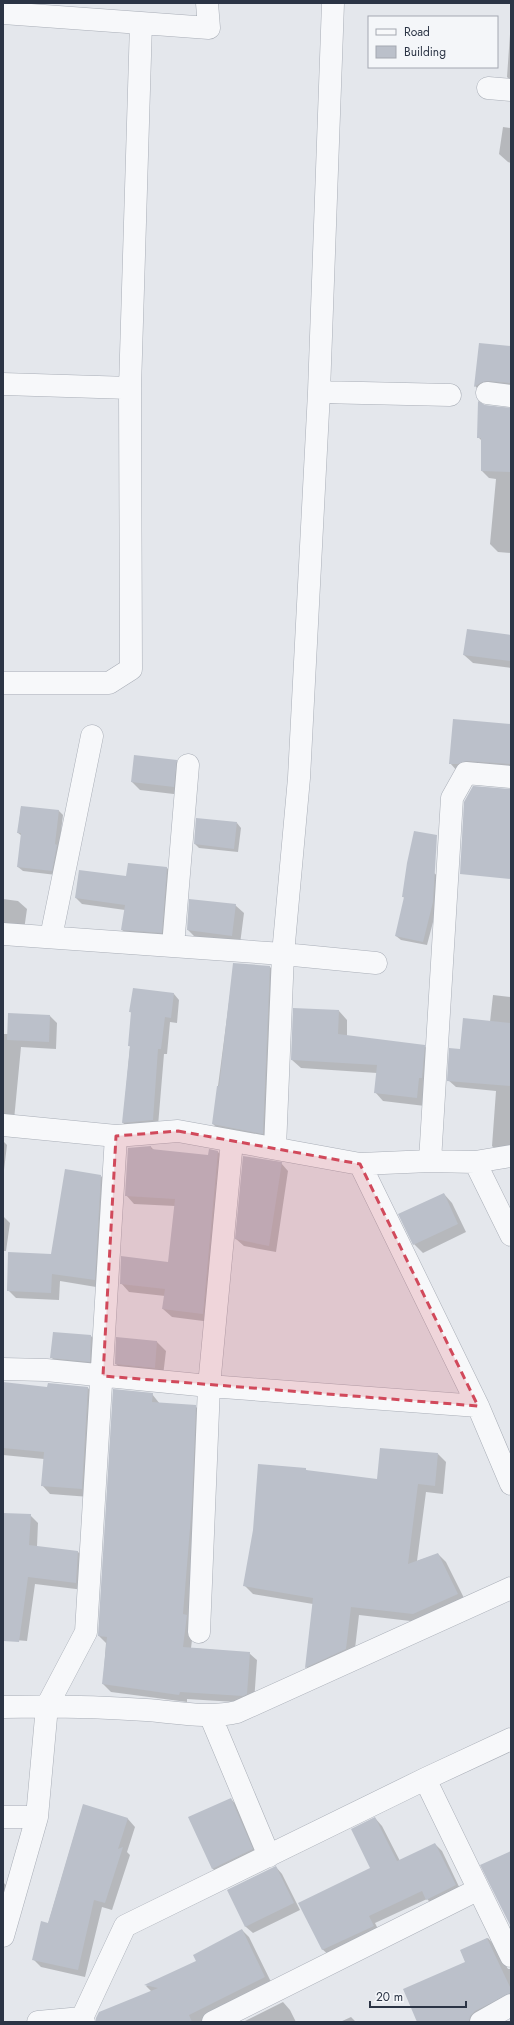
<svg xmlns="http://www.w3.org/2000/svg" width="514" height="2025" font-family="Jost,sans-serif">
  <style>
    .shadow { fill: #0003 }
    .building { fill: #bbc0ca }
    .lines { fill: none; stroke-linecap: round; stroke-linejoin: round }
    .minor-casing { stroke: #a9aeb7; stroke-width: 23 }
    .minor { stroke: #f7f8fa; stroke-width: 22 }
    .marked { fill: #d1495b; fill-opacity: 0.2; stroke: #d1495b; stroke-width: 3; stroke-dasharray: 8 5; stroke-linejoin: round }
  </style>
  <rect width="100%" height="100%" fill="#e4e7ec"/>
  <!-- shadow -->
  <path class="shadow" d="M 510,34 L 511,35 L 511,81 L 507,77 Z
    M 503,127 L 511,128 L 511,163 L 508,162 L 499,154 Z
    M 480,344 L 511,347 L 511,389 L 482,393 L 475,386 Z
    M 485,406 L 511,408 L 511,553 L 498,552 L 490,544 L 496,479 L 489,478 L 482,471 L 482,441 L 478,437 Z
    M 511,636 L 511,668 L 473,663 L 464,655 Z
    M 511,728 L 511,772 L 458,772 L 450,763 Z
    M 176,761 L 185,770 L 182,795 L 140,790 L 132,782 Z
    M 21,807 L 59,811 L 63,815 L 56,875 L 23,871 L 18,867 L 22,836 L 18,833 Z
    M 237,823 L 241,828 L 238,852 L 199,848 L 195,844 Z
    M 167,868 L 173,874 L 167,938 L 129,936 L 122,930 L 125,910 L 82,904 L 76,898 L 127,877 Z
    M 434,873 L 439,877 L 437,907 L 427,945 L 401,940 L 396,936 L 405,898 L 403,897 Z
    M 3,899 L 18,901 L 27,909 L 24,930 L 3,934 Z
    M 235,905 L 244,913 L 240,944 L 196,938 L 188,930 Z
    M 234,964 L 270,967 L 278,975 L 271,1142 L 222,1133 L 213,1124 Z
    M 174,994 L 179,1000 L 177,1023 L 170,1022 L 167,1054 L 164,1054 L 158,1126 L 129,1128 L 123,1123 L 130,1047 L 129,1045 L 132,1013 L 130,1012 Z
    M 493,995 L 511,997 L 511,1151 L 499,1153 L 492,1146 L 496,1091 L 456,1087 L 448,1080 L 461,1050 L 490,1022 Z
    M 294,1009 L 339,1011 L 347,1020 L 347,1036 L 424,1046 L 433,1054 L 425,1106 L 383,1101 L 375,1092 L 377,1073 L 301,1068 L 292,1060 Z
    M 50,1016 L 57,1023 L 56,1049 L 21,1047 L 14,1120 L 3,1123 L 3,1034 L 8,1034 Z
    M 3,1141 L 7,1145 L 4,1170 L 3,1170 Z
    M 151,1147 L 154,1150 L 209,1156 L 210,1150 L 218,1152 L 227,1161 L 211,1322 L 172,1317 L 163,1309 L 165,1296 L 129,1292 L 121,1283 L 169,1263 L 175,1206 L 134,1204 L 126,1195 Z
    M 281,1163 L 288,1171 L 276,1252 L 244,1246 L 236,1239 Z
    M 101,1176 L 109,1184 L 102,1288 L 60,1281 L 59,1300 L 16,1298 L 8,1290 L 52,1255 Z
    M 444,1194 L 452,1203 L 466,1232 L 423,1253 L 414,1244 Z
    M 3,1216 L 10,1223 L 6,1251 L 3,1251 Z
    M 54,1333 L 91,1336 L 100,1345 L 98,1370 L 60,1366 L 51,1357 Z
    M 117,1338 L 157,1342 L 166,1351 L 163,1376 L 124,1372 L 116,1364 Z
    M 3,1383 L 48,1388 L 88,1388 L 96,1396 L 90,1497 L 50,1494 L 42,1485 L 44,1459 L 3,1455 Z
    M 152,1394 L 160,1404 L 195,1406 L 203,1414 L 194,1624 L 191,1648 L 249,1653 L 257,1660 L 254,1702 L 251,1703 L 187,1699 L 187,1702 L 111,1692 L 103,1684 L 106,1643 L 99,1636 Z
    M 438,1454 L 446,1462 L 443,1494 L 426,1492 L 417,1561 L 438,1554 L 446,1562 L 466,1602 L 419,1622 L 359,1615 L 354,1657 L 314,1675 L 306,1667 L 313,1604 L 253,1594 L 245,1586 L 305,1469 L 309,1472 L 378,1480 Z
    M 3,1514 L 30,1515 L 38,1523 L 37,1547 L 78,1552 L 86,1559 L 84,1590 L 35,1584 L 27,1641 L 3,1639 Z
    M 231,1799 L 239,1808 L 261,1858 L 221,1877 L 213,1869 L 190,1818 Z
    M 83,1806 L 128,1819 L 135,1827 L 127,1852 L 130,1855 L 112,1910 L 102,1907 L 85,1977 L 41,1967 L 33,1959 L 48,1924 Z
    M 375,1818 L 382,1826 L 400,1861 L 435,1844 L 442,1851 L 462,1893 L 434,1906 L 427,1899 L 375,1923 L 380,1933 L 330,1956 L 322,1949 L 371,1868 Z
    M 276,1867 L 282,1874 L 300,1910 L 253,1933 L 246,1927 L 228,1890 Z
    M 3,1882 L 10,1889 L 3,1921 Z
    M 242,1930 L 249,1937 L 274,1988 L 210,2022 L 99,2022 L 152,1992 L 146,1986 L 198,1961 Z
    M 488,1938 L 496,1947 L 508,1969 L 511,1969 L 511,2005 L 481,2022 L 418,2022 L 466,1963 L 461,1951 Z
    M 283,2002 L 290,2010 L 296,2022 L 243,2022 Z
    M 351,2017 L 356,2022 L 340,2022 Z"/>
  <!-- building -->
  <path class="building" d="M 479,343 L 511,346 L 511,383 L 488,381 L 482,382 L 474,387 Z
    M 478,401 L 485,405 L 511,408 L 511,472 L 481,471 L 481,438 L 477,438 Z
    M 467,629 L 511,635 L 511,661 L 463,655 Z
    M 453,719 L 511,724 L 511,764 L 467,761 L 458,764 L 449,764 Z
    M 134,755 L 177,760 L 174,787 L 131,782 Z
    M 473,786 L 511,789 L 511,879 L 460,874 L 464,802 Z
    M 21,806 L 59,810 L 55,844 L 57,845 L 52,871 L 17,867 L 21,833 L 17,833 Z
    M 196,818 L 237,822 L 234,849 L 194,844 Z
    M 414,831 L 437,835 L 433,902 L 423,942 L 395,936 L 404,897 L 402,897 L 407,863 Z
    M 128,863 L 167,867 L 162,933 L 121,930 L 125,905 L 75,898 L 79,870 L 126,876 Z
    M 189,899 L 236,904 L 232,936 L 187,930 Z
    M 233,963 L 270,966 L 263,1134 L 212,1124 L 217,1086 L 219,1086 Z
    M 133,988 L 174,993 L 171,1018 L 165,1017 L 161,1049 L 158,1049 L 153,1120 L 122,1123 L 130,1046 L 128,1046 L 131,1012 L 129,1012 Z
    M 293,1008 L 339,1010 L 338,1034 L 425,1045 L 422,1078 L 419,1078 L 417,1098 L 374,1093 L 377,1065 L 291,1060 Z
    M 8,1013 L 50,1015 L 49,1042 L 7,1040 Z
    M 463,1018 L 511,1023 L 511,1086 L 447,1081 L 449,1048 L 460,1049 Z
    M 151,1146 L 151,1149 L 208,1155 L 209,1149 L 218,1151 L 203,1314 L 162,1309 L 165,1289 L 120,1284 L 121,1256 L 168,1262 L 175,1199 L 125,1196 L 128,1148 Z
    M 243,1156 L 282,1162 L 269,1246 L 235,1239 Z
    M 65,1169 L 101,1175 L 95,1280 L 52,1274 L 51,1293 L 7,1291 L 8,1252 L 51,1254 Z
    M 444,1193 L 458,1224 L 413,1245 L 398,1214 Z
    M 53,1332 L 91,1335 L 90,1362 L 50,1358 Z
    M 116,1337 L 157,1341 L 155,1368 L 115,1364 Z
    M 3,1382 L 47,1387 L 48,1383 L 88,1387 L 82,1489 L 41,1486 L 44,1452 L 3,1448 Z
    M 113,1389 L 153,1393 L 152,1402 L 196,1405 L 192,1504 L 183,1614 L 187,1615 L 183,1647 L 250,1652 L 247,1694 L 243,1696 L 180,1692 L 179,1695 L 102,1684 L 107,1637 L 98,1636 Z
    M 380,1448 L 438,1453 L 435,1486 L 418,1484 L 408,1564 L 438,1553 L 458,1594 L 413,1614 L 351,1607 L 346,1649 L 305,1668 L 313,1598 L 243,1586 L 253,1530 L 258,1464 L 306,1468 L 306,1470 L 377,1479 Z
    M 3,1513 L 31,1514 L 29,1545 L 78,1551 L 76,1583 L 28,1577 L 19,1642 L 3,1641 Z
    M 231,1798 L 253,1849 L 212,1869 L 188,1817 Z
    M 83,1804 L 128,1818 L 118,1849 L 123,1847 L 105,1903 L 94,1900 L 78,1970 L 32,1960 L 41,1921 L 48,1923 Z
    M 375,1817 L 397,1861 L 435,1843 L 456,1885 L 426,1900 L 422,1891 L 369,1916 L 374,1926 L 322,1950 L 298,1903 L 370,1868 L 351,1829 Z
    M 511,1851 L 511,1927 L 480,1865 Z
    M 276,1866 L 294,1903 L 245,1927 L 227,1890 Z
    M 242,1929 L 265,1977 L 189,2015 L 192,2022 L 96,2022 L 96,2018 L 99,2012 L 158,1988 L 144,1985 L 196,1961 L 193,1955 Z
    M 487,1938 L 511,1989 L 511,1993 L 475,2011 L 470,2016 L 469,2022 L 417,2022 L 403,1989 L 465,1962 L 460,1950 Z"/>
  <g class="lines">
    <defs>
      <path id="minor" d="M 3,13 L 141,23
        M 488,88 L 511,90
        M 3,384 L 130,388
        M 319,392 L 450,395
        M 487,393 L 511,396
        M 3,683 L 109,683 L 131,669 L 130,388 L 141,23 L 209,28 L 207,3
        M 3,934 L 283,954 L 376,963
        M 51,937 L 92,736
        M 173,946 L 188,765
        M 3,1125 L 116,1136 L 178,1131 L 360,1164 L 430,1161 L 475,1162 L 511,1156
        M 275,1148 L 283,954 L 299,778 L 319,392 L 333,3
        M 430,1161 L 452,798 L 466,773 L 511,777
        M 475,1162 L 511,1235
        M 360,1164 L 478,1406 L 511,1484
        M 3,1369 L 46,1370 L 209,1386 L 478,1406
        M 199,1632 L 209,1386 L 232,1141
        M 3,1707 C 51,1706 99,1707 146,1710 C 176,1712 207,1719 237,1712 L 511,1588
        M 210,1715 L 269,1856
        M 425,1779 L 511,1956
        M 3,1817 L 37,1817
        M 3,1936 L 37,1817 L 47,1706 L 86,1632 L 116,1136
        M 82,2018 L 125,1926 L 425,1779 L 511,1739
        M 38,2022 L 82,2018 L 84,2022
        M 213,2022 L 477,1890
        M 481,2022 L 511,2005"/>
    </defs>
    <!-- minor casing -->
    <use href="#minor" class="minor-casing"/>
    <!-- minor -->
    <use href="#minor" class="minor"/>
  </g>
  <!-- marked area -->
  <path class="marked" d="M 178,1131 L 360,1164 L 478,1406 L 103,1376 L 116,1136 Z"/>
  <!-- border -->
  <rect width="514" height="2025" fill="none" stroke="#2b3445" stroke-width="8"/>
  <!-- legend -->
  <rect x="368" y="16" width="130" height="52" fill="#f4f6f9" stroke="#a4a8b1"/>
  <rect x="376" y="29" width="20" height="6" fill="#f7f8fa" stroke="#a4a8b1"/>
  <text x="404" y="36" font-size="12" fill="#2b3445">Road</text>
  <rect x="376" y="46" width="20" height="12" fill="#bbc0ca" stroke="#a4a8b1"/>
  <text x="404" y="56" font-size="12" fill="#2b3445">Building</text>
  <!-- scale -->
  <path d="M370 2001v6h96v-6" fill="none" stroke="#2b3445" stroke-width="2"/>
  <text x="376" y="2001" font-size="12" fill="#2b3445" stroke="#f4f6f9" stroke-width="3" paint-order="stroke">20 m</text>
</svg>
